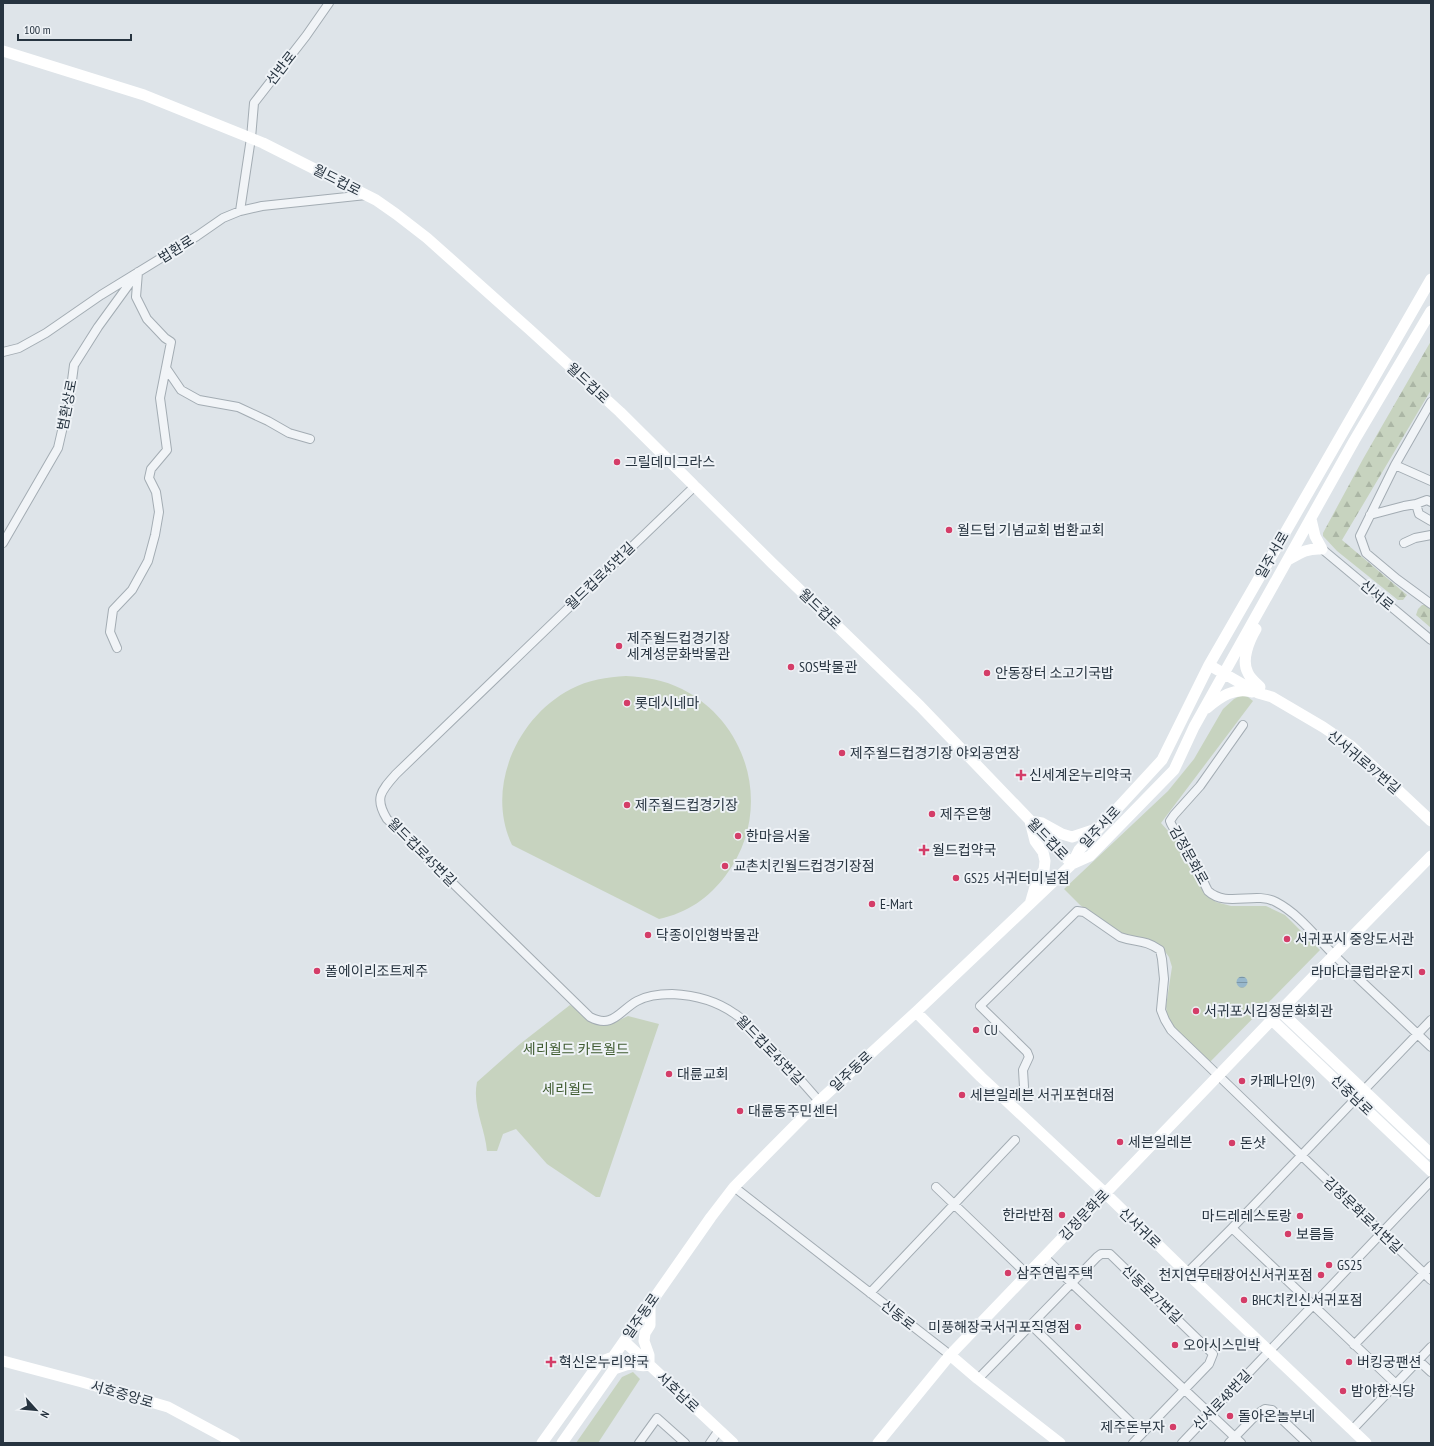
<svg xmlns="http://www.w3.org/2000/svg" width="1434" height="1446" font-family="'PT Sans Narrow','Noto Sans KR',sans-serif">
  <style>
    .green { fill: #c7d3bf }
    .forest { fill: url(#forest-firs) }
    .water { fill: url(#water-rules) }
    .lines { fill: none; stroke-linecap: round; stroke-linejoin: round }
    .street-casing { stroke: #a3acb3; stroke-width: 10 }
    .street { stroke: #f1f4f7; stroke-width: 8 }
    .secondary { stroke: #fff; stroke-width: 11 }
    .poi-dot { fill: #d43d68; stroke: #eef2f6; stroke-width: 1.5 }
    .labels { text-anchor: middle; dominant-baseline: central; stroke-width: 4; stroke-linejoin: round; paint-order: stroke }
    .street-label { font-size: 14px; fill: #273440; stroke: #eef2f6 }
    .poi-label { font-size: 14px; fill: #273440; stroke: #eef2f6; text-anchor: start }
    .park-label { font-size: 14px; fill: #415d33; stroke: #eef2f6 }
  </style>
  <defs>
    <pattern id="forest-firs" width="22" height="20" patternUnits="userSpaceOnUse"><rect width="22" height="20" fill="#c7d3bf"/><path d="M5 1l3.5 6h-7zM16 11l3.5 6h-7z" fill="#abb6a5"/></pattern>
    <pattern id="water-rules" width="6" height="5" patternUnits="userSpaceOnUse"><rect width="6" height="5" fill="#97b7cb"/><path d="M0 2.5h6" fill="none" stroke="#7b96a6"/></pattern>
  </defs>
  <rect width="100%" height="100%" fill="#dee4e9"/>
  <!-- green -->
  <path class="green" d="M 626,676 C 646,677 664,680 682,689 C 751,724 773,813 726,875 C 709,898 687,913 659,919 L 512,845 C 485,788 517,717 571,689 C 588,680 607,677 626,676 Z
    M 1242,695 L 1248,697 L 1253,701 L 1161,823 L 1184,849 L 1190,868 L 1207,895 L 1216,902 L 1231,906 L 1266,906 L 1285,915 L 1320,950 L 1210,1062 L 1173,1027 L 1167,1016 L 1166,1006 L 1172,967 L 1169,957 L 1163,949 L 1156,942 L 1122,935 L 1080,905 L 1064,889 L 1168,791 L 1194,759 L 1223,709 L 1234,699 Z
    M 570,1005 L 599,1025 L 611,1024 L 628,1016 L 659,1024 L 600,1197 L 596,1197 L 547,1164 L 516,1129 L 503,1134 L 497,1151 L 487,1151 C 485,1128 472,1106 477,1082 L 520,1044 Z
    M 633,1372 L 640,1379 L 598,1443 L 576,1443 L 622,1377 Z"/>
  <!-- forest -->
  <path class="forest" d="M 1431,341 L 1431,390 L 1342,540 L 1407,595 L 1403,600 L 1398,600 L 1337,551 L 1323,536 L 1323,533 L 1363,459 Z
    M 1422,605 L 1427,605 L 1431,608 L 1431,628 L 1416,615 L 1418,609 Z"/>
  <!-- water -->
  <path class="water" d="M1236.5 982a5.5 5.5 0 1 1 11 0a5.5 5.5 0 1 1-11 0Z"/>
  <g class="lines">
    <defs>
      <path id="street" d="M 240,211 L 251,138 L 254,103 L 306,36 L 329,3
        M 3,352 L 19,348 L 46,333 L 101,295 L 197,236 L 223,218 L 240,211 L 262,206 L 366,195
        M 166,368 L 181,390 L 199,400 L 238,407 L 268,421 L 289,433 L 310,439
        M 1431,402 L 1395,465 L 1360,536 L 1366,553 L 1397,579 L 1431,604
        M 1395,465 L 1431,481
        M 695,486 L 396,774 C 381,791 374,798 387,819 L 590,1017 C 613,1029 619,1011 637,1001 C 648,995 660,994 672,994 C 694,995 717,1001 735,1014 C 743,1019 750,1027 757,1034 C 779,1056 799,1078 819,1101
        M 1431,502 L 1427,500 L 1416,504 L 1419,514 L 1431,521
        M 1370,515 L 1404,506 L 1416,504
        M 3,543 L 58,448 L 70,396 L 74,365 L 98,327 L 135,276
        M 1404,543 L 1415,538 L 1431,535
        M 1322,549 L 1431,640
        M 117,648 L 110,632 L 113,610 L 132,590 L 148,561 L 155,535 L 159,512 L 156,492 L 149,478 L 151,469 L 167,450 L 160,398 L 171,342 L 165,338 L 147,319 L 136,297 L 138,272
        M 1243,725 L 1200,786 L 1174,815 L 1170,821 C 1174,833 1181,834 1186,844 C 1195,859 1200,876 1208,891 C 1226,908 1255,891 1276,902 C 1299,914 1316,937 1334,955 C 1366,986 1399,1016 1431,1047
        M 1009,1103 L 1024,1087 L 1023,1070 L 1029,1057 L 1027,1052 L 980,1006 L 1077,911 L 1084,912 L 1120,937 C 1137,943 1144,939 1160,950 L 1162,959 L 1164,979 L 1161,1010 L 1165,1020 L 1171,1030 L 1431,1280
        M 734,1187 L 950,1355
        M 936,1187 L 1027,1274
        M 1232,1228 L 1396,1384
        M 1044,1257 L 1241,1443
        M 1187,1273 L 1232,1228 L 1431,1020
        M 870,1293 L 1015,1140
        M 1031,1325 L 1142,1433
        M 1354,1345 L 1431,1266
        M 1418,1360 L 1431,1372
        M 978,1379 L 1097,1257 L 1101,1254 L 1110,1254 L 1213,1354 L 1209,1364 L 1133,1443
        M 1352,1430 L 1431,1347
        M 639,1443 L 657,1418 L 685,1443
        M 710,1443 L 719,1430
        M 1182,1443 L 1431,1181
        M 1229,1443 L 1257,1414 L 1265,1409 L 1272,1410 L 1307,1443"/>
    </defs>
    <!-- street casing -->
    <use href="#street" class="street-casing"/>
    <!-- street -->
    <use href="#street" class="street"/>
    <!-- secondary -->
    <path class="secondary" d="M 3,51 L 144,95 L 263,143 L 376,200 L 396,214 L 427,238 L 529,329 L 620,412 L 772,563 L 920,706 L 1072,864
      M 1311,519 L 1315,536 L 1322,549
      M 1288,560 C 1300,553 1307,548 1322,549
      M 1256,629 C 1249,641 1241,660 1248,673 C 1250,678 1256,683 1260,687
      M 1209,665 L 1258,693 L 1272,697 L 1323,727 L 1351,746 L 1431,821
      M 1207,708 C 1220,697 1234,687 1252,692
      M 1030,821 L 1035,841 L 1043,852 L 1045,861 L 1044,870 L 1037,880 L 1030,904
      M 1030,821 L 1042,823 L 1062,834 L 1072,837 L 1096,829
      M 1072,864 L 1090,856 L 1174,770 L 1194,727 L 1354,441 L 1431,311
      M 1280,1011 L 1431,1154
      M 916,1012 L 981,1077 L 1105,1193 L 1187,1273 L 1366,1443
      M 1272,1020 L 1431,1171
      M 624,1341 L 733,1443
      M 950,1355 L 978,1379 L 1060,1443
      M 3,1361 L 82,1382 L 168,1407 L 235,1443
      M 649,1365 L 649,1355 L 644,1341 L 645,1333 L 650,1325 L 650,1305
      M 614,1369 C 620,1367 627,1364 633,1364 C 640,1365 641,1367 649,1365
      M 542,1443 L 600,1362 L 613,1357 L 711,1217 L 734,1187 L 819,1101 L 916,1012 L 1072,864 L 1079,850 L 1162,760 L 1209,665 L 1431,279
      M 562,1443 L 614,1369 L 613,1357
      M 878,1443 L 950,1355 L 1334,955 L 1431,856"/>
  </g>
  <!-- markers -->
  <g class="poi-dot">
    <circle cx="617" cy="462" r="4"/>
    <circle cx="949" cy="530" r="4"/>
    <circle cx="619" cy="646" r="4"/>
    <circle cx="791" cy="667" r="4"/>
    <circle cx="987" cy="673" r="4"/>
    <circle cx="627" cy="703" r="4"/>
    <circle cx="842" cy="753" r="4"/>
    <path d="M1019 769h4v4h4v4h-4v4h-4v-4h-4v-4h4z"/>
    <circle cx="627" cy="805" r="4"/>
    <circle cx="932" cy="814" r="4"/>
    <circle cx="738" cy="836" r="4"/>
    <path d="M922 844h4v4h4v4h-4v4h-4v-4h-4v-4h4z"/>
    <circle cx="725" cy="866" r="4"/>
    <circle cx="956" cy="878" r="4"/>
    <circle cx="872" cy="904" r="4"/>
    <circle cx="648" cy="935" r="4"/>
    <circle cx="1287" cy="939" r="4"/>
    <circle cx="317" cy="971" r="4"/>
    <circle cx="1422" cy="972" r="4"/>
    <circle cx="1196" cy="1011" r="4"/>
    <circle cx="976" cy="1030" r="4"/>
    <circle cx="669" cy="1074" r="4"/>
    <circle cx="1242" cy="1081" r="4"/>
    <circle cx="962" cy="1095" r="4"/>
    <circle cx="740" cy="1111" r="4"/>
    <circle cx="1120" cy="1142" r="4"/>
    <circle cx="1232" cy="1143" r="4"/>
    <circle cx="1062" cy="1215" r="4"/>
    <circle cx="1300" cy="1216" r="4"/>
    <circle cx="1288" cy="1234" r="4"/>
    <circle cx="1329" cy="1265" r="4"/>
    <circle cx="1008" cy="1273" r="4"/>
    <circle cx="1321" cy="1275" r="4"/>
    <circle cx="1244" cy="1300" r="4"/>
    <circle cx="1078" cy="1327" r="4"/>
    <circle cx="1175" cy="1345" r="4"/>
    <path d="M549 1356h4v4h4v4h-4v4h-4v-4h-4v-4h4z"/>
    <circle cx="1349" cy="1362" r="4"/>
    <circle cx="1343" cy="1391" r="4"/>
    <circle cx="1230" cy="1416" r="4"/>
    <circle cx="1173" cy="1427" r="4"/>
  </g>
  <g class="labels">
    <!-- street labels -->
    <g class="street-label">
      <text transform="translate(281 68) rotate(-52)">선반로</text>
      <text transform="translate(337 180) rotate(27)">월드컵로</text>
      <text transform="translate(176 249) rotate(-32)">법환로</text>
      <text transform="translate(588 383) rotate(43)">월드컵로</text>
      <text transform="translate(67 405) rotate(-79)">범환상로</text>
      <text transform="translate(1272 555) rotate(-60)">일주서로</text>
      <text transform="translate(600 576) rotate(-44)">월드컵로45번길</text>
      <text transform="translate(1377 595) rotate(40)">신서로</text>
      <text transform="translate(820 609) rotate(44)">월드컵로</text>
      <text transform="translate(1364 762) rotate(40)">신서귀로97번길</text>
      <text transform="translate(1100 827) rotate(-47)">일주서로</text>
      <text transform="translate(1048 839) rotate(46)">월드컵로</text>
      <text transform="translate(422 852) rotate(45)">월드컵로45번길</text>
      <text transform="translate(1189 855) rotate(61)">김정문화로</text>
      <text transform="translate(770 1050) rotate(46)">월드컵로45번길</text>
      <text transform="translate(851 1071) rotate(-43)">일주동로</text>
      <text transform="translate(1352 1095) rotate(44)">신중남로</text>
      <text transform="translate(1084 1215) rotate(-46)">김정문화로</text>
      <text transform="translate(1363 1215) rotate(44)">김정문화로41번길</text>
      <text transform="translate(1140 1228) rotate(44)">신서귀로</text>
      <text transform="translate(1152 1294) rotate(44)">신동로27번길</text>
      <text transform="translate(898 1315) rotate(38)">신동로</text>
      <text transform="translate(641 1316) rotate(-55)">일주동로</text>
      <text transform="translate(678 1392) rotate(43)">서호남로</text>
      <text transform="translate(122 1394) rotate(16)">서호중앙로</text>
      <text transform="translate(1222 1400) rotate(-46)">신서로48번길</text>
    </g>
    <!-- poi labels -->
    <g class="poi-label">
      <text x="625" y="462">그릴데미그라스</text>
      <text x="957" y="530">월드텁 기념교회 법환교회</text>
      <text x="627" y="638">제주월드컵경기장<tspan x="627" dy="16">세계성문화박물관</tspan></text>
      <text x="799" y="667">SOS박물관</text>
      <text x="995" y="673">안동장터 소고기국밥</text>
      <text x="635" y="703">롯데시네마</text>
      <text x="850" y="753">제주월드컵경기장 야외공연장</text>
      <text x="1029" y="775">신세계온누리약국</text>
      <text x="635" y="805">제주월드컵경기장</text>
      <text x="940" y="814">제주은행</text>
      <text x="746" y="836">한마음서울</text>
      <text x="932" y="850">월드컵약국</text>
      <text x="733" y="866">교촌치킨월드컵경기장점</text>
      <text x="964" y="878">GS25 서귀터미널점</text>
      <text x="880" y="904">E-Mart</text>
      <text x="656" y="935">닥종이인형박물관</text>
      <text x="1295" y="939">서귀포시 중앙도서관</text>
      <text x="325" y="971">폴에이리조트제주</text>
      <text x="1414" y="972" text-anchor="end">라마다클럽라운지</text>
      <text x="1204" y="1011">서귀포시김정문화회관</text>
      <text x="984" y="1030">CU</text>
      <text x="677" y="1074">대륜교회</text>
      <text x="1250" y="1081">카페나인(9)</text>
      <text x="970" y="1095">세븐일레븐 서귀포현대점</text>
      <text x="748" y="1111">대륜동주민센터</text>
      <text x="1128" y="1142">세븐일레븐</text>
      <text x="1240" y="1143">돈샷</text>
      <text x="1054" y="1215" text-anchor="end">한라반점</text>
      <text x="1292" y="1216" text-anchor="end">마드레레스토랑</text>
      <text x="1296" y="1234">보름들</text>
      <text x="1337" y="1265">GS25</text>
      <text x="1016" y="1273">삼주연립주택</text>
      <text x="1313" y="1275" text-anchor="end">천지연무태장어신서귀포점</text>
      <text x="1252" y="1300">BHC치킨신서귀포점</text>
      <text x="1070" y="1327" text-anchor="end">미풍해장국서귀포직영점</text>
      <text x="1183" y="1345">오아시스민박</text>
      <text x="559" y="1362">혁신온누리약국</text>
      <text x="1357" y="1362">버킹궁팬션</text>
      <text x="1351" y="1391">밤야한식당</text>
      <text x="1238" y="1416">돌아온놀부네</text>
      <text x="1165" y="1427" text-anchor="end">제주돈부자</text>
    </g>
    <!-- park labels -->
    <g class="park-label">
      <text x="576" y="1049">세리월드 카트월드</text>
      <text x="568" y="1089">세리월드</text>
    </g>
  </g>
  <!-- border -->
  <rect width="1434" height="1446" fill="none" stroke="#273440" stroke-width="8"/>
  <!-- north arrow -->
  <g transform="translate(36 1410) rotate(117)" stroke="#eef2f6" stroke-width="3" paint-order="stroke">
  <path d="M0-3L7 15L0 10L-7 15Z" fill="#273440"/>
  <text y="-6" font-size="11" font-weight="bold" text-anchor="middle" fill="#273440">N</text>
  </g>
  <!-- scale -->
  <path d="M18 34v6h113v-6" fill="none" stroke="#273440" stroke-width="2"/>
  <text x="24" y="34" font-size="12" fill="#273440" stroke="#eef2f6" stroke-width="3" paint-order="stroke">100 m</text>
</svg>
